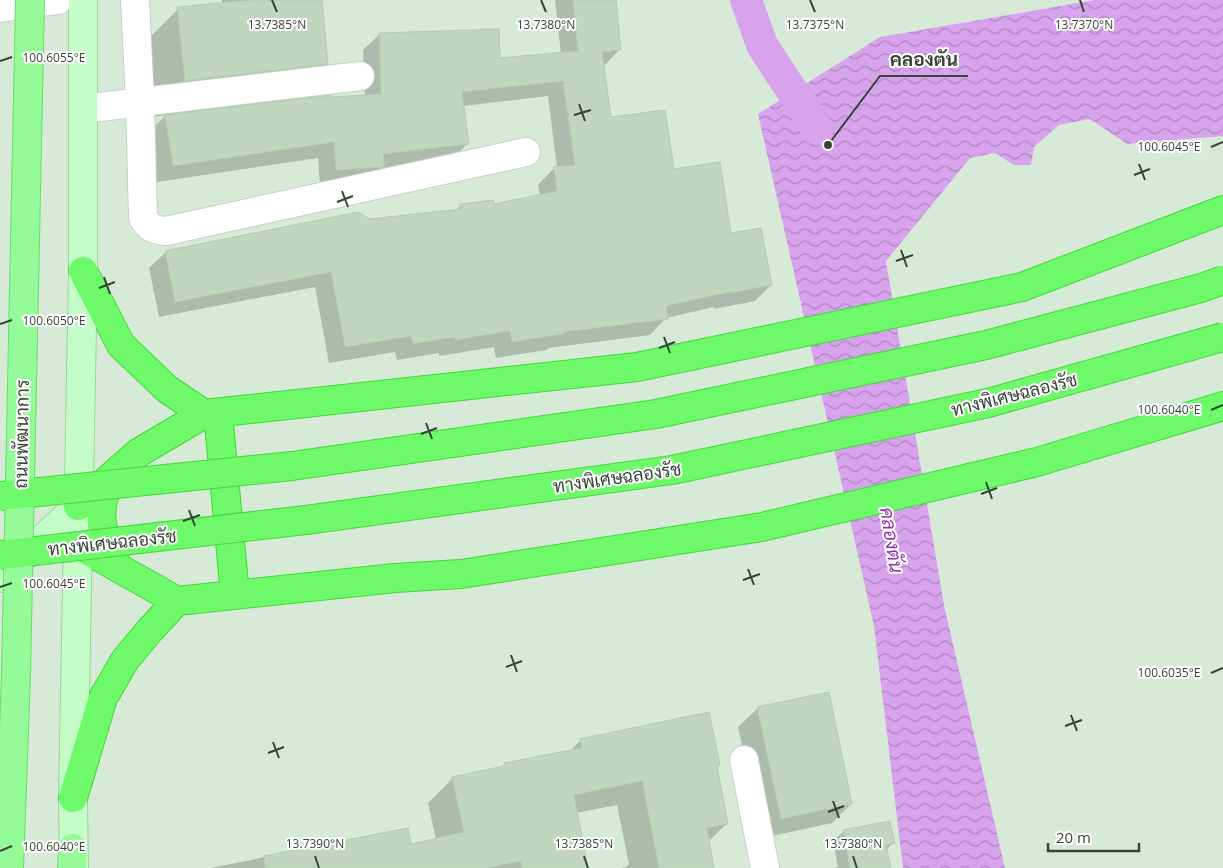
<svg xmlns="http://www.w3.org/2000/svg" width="1223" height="868" font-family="'Open Sans',Sarabun,sans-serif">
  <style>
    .residential { fill: #d7ead7 }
    .water { fill: url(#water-waves) }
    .shadow { fill: #0003 }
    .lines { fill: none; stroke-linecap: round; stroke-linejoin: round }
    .canal { stroke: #d8a3ed; stroke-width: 32 }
    .building { fill: #c0d6be; stroke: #b1ceae }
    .minor-casing { stroke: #c0d5bf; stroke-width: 30 }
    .secondary-casing { stroke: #98d49b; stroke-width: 30 }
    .primary-casing { stroke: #66df67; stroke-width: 30 }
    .motorway-casing { stroke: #43d839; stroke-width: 30 }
    .minor { stroke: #fff; stroke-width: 28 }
    .secondary { stroke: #c4fdc8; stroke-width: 28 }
    .primary { stroke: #95fb98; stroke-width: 28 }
    .motorway { stroke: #6df969; stroke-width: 28 }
    .primary-bridge-casing { stroke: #66df67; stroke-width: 30; stroke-linecap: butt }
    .motorway-bridge-casing { stroke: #43d839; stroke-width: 30; stroke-linecap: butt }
    .primary-bridge { stroke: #95fb98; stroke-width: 28 }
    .motorway-bridge { stroke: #6df969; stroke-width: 28 }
    .ticks { fill: none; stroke: #364435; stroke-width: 2 }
    .labels { text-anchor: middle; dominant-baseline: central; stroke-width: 4; stroke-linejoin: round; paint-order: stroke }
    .street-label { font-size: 18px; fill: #364435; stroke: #fff }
    .water-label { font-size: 19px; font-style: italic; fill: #8b32ac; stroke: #fff }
    .ticks-label { font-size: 12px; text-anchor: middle; fill: #364435; stroke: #fff; stroke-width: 4; stroke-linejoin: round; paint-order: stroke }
    .leader { fill: none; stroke: #364435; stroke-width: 2 }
    .callout-dot { fill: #364435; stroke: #fff; stroke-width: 2 }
    .callout-label { font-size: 19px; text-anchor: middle; font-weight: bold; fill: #364435; stroke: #fff; stroke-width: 4; stroke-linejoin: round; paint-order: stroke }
  </style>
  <defs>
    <pattern id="water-waves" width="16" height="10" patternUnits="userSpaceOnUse" patternTransform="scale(1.25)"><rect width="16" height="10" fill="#d8a3ed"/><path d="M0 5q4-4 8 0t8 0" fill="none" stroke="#b086c1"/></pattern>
  </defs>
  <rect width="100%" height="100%" fill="#e5f2e5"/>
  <!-- residential -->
  <path class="residential" d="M 0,0 L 1095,0 L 880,37 L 874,626 L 903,868 L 0,868 Z
    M 1090,119 L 1127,144 L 1223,136 L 1223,868 L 1005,868 L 944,605 L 886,261 L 970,158 L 995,153 L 1014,165 L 1059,125 Z"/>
  <!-- water -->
  <path class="water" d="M 1095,0 L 1223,0 L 1223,136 L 1127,144 L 1090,119 L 1059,125 L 1034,147 L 1031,165 L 1014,165 L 995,153 L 970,158 L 886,261 L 944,605 L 1005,868 L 903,868 L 874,626 L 758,114 L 880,37 Z"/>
  <!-- shadow -->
  <path class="shadow" d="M 222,0 L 320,0 L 327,64 L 289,101 L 365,96 L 363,50 L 380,34 L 498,59 L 561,54 L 555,0 L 615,0 L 620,49 L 604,66 L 610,118 L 673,171 L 730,235 L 771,285 L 755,301 L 714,309 L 714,307 L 666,318 L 650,335 L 548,348 L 547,350 L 496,358 L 494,347 L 439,356 L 439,353 L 397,360 L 395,352 L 329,363 L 315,287 L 159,317 L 149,268 L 166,252 L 369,220 L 456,210 L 461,205 L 493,205 L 540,196 L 538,185 L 554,168 L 557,168 L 548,96 L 463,106 L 468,143 L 451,160 L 381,168 L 366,183 L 320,186 L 318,158 L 157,182 L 149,132 L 166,115 L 148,118 L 141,46 L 178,9 L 222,4 Z
    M 758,708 L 851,804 L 832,823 L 762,838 L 738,727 Z
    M 581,740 L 719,765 L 716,768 L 727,823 L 708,842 L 713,868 L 621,868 L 626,867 L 629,864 L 617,805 L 576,813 L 569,868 L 210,868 L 407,829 L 410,845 L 436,839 L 428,803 L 453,778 L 501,768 L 504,765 L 569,752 Z
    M 844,831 L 893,843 L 886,850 L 889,868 L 831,868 L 838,867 L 833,841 Z"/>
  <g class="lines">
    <!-- canal -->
    <path class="canal" d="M 746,0 L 762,45 L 817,129"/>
  </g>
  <!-- building -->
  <path class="building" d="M 251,0 L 322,0 L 328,64 L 185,81 L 177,7 Z
    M 573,0 L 616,0 L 621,50 L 602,52 L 611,117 L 665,110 L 674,169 L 720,162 L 731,233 L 761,228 L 772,285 L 730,293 L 730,292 L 666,306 L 668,319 L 564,332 L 564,334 L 512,342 L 510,331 L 455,340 L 455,337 L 413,344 L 411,336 L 345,347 L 331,272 L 175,302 L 165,251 L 358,212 L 369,219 L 461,209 L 460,204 L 493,200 L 494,204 L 557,191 L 554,167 L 575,165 L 563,81 L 462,92 L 469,144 L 383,154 L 384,167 L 336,170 L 334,142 L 173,166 L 165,115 L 332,95 L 332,97 L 381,94 L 379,33 L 499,29 L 500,58 L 578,51 Z
    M 829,692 L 852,804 L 781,819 L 757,707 Z
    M 709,712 L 720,765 L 717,766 L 728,824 L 707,828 L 714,868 L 659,868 L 642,781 L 574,795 L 588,868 L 522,868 L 521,861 L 487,868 L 265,868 L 264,856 L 408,828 L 411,844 L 464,832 L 452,777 L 504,766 L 504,763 L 582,748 L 580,739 Z
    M 890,821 L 895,843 L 886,845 L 891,868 L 850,868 L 843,830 Z"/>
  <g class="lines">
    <defs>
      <path id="minor" d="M 135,0 L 140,101 L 143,218 C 149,228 154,230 166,231 L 526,152
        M 0,8 L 58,0
        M 83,109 L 360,76
        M 744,760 L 765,868"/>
      <path id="secondary" d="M 0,578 L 78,506
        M 74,868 L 73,798 L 83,271 L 83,0"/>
      <path id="primary" d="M 72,868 L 73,848"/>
      <path id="motorway" d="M 83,271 L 121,345 L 167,389 L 204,414
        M 218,413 L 235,595
        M 112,476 C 109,485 103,496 102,506 C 99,526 107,547 116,564
        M 78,506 L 138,453 L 204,414 L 637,367 L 1022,287 L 1223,210
        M 78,545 L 177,601 L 395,578 L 461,574 L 762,527 L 1037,462 L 1223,406
        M 73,798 L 103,698 L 125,660 L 150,630 L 177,601"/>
    </defs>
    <!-- minor casing -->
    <use href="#minor" class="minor-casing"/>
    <!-- secondary casing -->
    <use href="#secondary" class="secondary-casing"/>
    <!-- primary casing -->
    <use href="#primary" class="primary-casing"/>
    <!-- motorway casing -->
    <use href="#motorway" class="motorway-casing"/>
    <!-- minor -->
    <use href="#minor" class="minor"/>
    <!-- secondary -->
    <use href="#secondary" class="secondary"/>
    <!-- primary -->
    <use href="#primary" class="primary"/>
    <!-- motorway -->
    <use href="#motorway" class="motorway"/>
    <defs>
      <path id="primary-bridge" d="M 9,868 L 16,674 L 30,0"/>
      <path id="motorway-bridge" d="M 0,496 L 292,466 L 656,414 L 986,345 L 1201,288 L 1223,280
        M 0,555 L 306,520 L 672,470 L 988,403 L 1223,337"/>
    </defs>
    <!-- primary-bridge casing -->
    <use href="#primary-bridge" class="primary-bridge-casing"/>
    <!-- motorway-bridge casing -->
    <use href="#motorway-bridge" class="motorway-bridge-casing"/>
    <!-- primary-bridge -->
    <use href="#primary-bridge" class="primary-bridge"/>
    <!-- motorway-bridge -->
    <use href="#motorway-bridge" class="motorway-bridge"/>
  </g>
  <!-- ticks -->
  <path class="ticks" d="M 272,0 L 277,12M 541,0 L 546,12M 810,0 L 815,12M 1080,0 L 1084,12M 0,61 L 12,57M 579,104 L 585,121M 574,115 L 591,110M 1211,147 L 1223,142M 1139,164 L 1145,180M 1134,175 L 1150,169M 342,191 L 348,207M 337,202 L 353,196M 901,250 L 907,267M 896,261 L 913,255M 104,277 L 110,294M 99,288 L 115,282M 0,324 L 12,320M 664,337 L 670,353M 659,348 L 675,342M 1211,410 L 1223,405M 426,423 L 432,439M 421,434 L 437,428M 986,482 L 992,499M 981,494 L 997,488M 189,510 L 195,526M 183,521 L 200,515M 748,569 L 754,585M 743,580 L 760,574M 0,587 L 12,583M 511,655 L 517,672M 506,667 L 522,661M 1211,673 L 1223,668M 1071,715 L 1077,731M 1065,726 L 1082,720M 273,742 L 279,758M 268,753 L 284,747M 833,801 L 839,818M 828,812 L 844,806M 0,851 L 12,846M 315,856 L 319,868M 584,856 L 588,868M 853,856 L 857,868"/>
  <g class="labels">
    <!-- street labels -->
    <g class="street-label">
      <text transform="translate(1014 394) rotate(-14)">ทางพิเศษฉลองรัช</text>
      <text transform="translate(21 434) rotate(-89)">ถนนพัฒนาการ</text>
      <text transform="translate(617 477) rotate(-8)">ทางพิเศษฉลองรัช</text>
      <text transform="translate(112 542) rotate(-6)">ทางพิเศษฉลองรัช</text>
    </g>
    <!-- water labels -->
    <g class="water-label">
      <text transform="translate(892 540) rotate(81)">คลองตัน</text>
    </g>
  </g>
  <g class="ticks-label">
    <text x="277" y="29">13.7385°N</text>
    <text x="546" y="29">13.7380°N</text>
    <text x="815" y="29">13.7375°N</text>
    <text x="1084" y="29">13.7370°N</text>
    <text x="54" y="62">100.6055°E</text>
    <text x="1169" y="151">100.6045°E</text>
    <text x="54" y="325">100.6050°E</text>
    <text x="1169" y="414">100.6040°E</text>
    <text x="54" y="588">100.6045°E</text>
    <text x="1169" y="677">100.6035°E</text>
    <text x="315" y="848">13.7390°N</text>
    <text x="584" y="848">13.7385°N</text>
    <text x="853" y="848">13.7380°N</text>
    <text x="54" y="851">100.6040°E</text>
  </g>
  <!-- callouts -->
  <path class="leader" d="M828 145L880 76H968"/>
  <circle class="callout-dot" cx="828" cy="145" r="5"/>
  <g class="callout-label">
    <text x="924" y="66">คลองตัน</text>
  </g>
  <!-- scale -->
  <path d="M1048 843v8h91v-8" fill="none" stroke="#364435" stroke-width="2.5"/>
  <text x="1056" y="843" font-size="15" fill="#364435" stroke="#ffffff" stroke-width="4" paint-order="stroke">20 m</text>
</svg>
